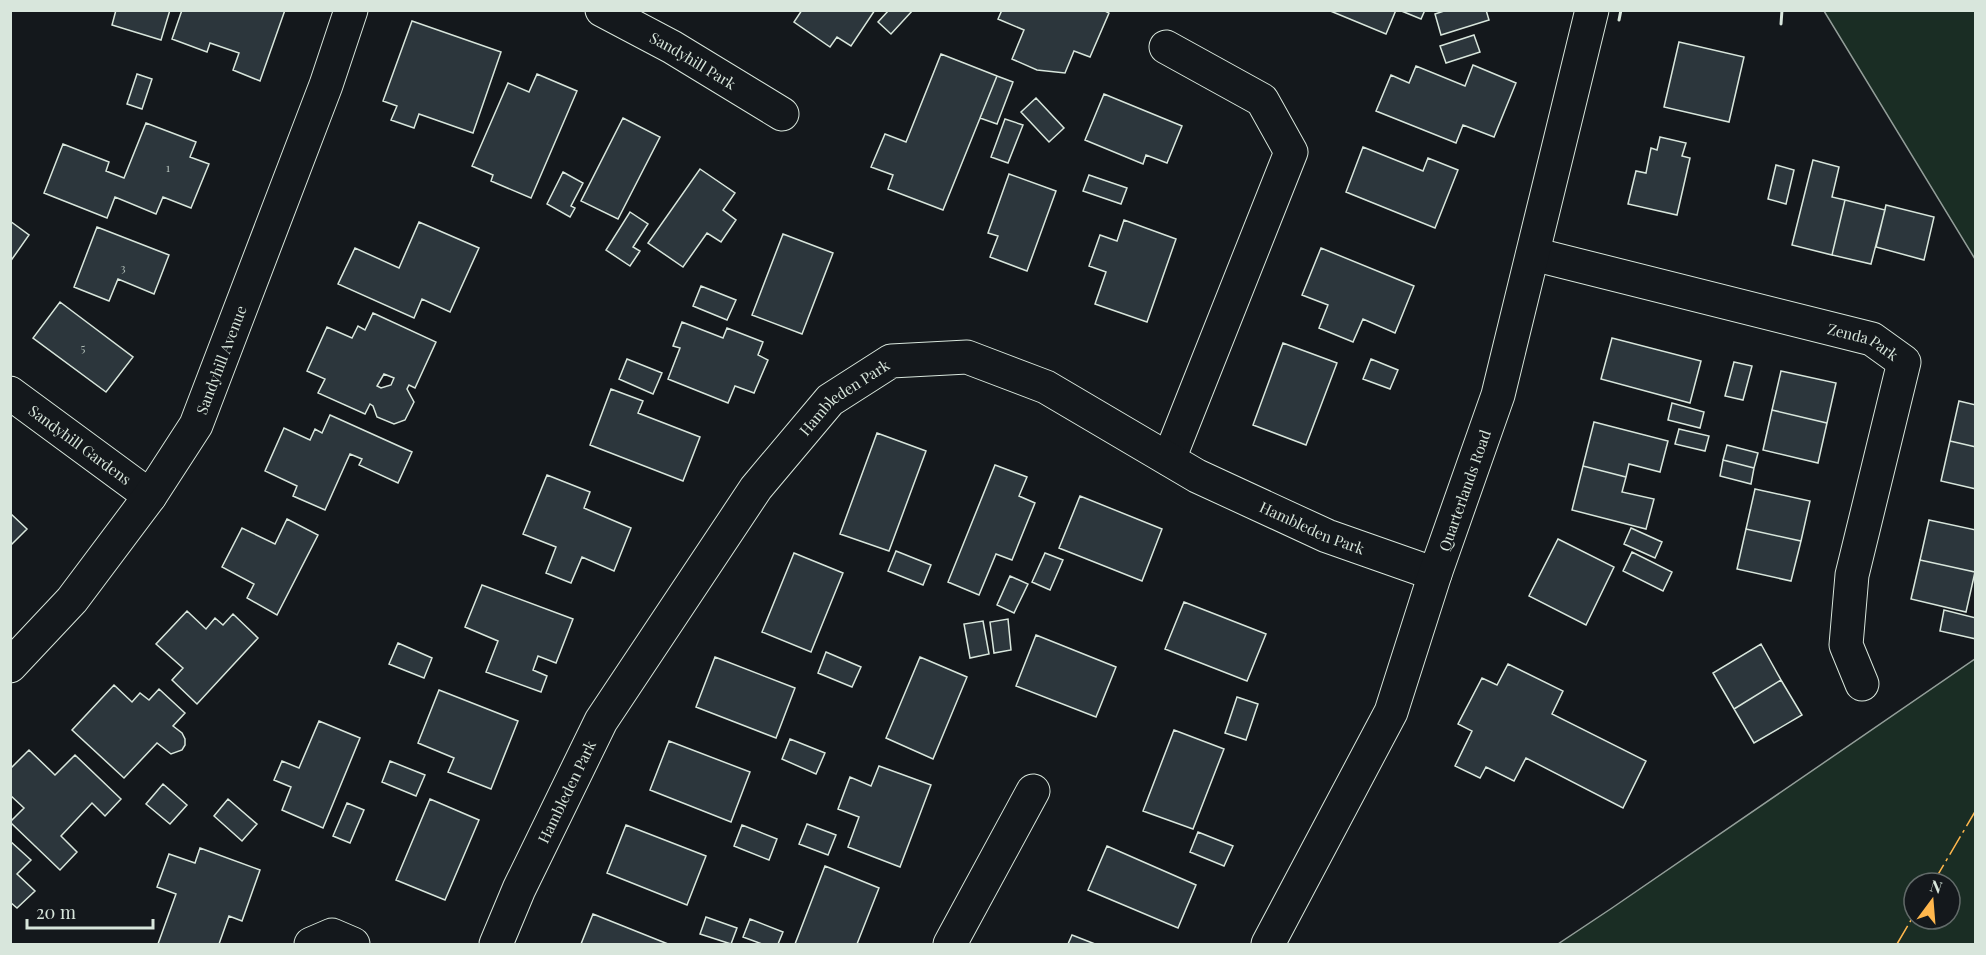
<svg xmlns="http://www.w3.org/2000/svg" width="1986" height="955" font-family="'Playfair Display',serif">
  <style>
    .green { fill: #1a2d24; stroke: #939e99; stroke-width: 1.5; fill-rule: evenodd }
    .building { fill: #2c363c; stroke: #d8e6dc; stroke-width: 1.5; fill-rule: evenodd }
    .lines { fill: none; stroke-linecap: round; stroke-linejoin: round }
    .minor-casing { stroke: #d8e6dc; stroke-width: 35 }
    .minor { stroke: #14181c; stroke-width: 33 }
    .wall { stroke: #d8e6dc; stroke-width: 3 }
    .power { stroke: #ffb74d; stroke-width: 1.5; stroke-dasharray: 21 4.5 3 4.5; stroke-linecap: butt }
    .labels { text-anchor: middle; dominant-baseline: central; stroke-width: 4.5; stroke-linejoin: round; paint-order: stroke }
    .number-label { font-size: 12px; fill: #adbab4 }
    .street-label { font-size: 15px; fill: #d8e6dc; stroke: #14181c }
  </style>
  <rect width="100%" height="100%" fill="#14181c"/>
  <!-- green -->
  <path class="green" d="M 1824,11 L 1975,11 L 1975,259 Z
    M 1975,659 L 1975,944 L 1558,944 L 1612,908 ZM 1914,883 L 1950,883 L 1950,919 L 1914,919 Z"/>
  <!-- building -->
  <path class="building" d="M 116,10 L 170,10 L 161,40 L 112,25 Z
    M 182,10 L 285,10 L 260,81 L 233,70 L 239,53 L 210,43 L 207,52 L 172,39 Z
    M 802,10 L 875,10 L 851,46 L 837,37 L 830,47 L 794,22 Z
    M 889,10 L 913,10 L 891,34 L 878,22 Z
    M 1002,10 L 1103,10 L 1109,13 L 1090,57 L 1074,51 L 1065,73 L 1037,70 L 1012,59 L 1024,30 L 998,19 Z
    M 1328,10 L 1396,10 L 1386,34 Z
    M 1399,10 L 1425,10 L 1421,19 Z
    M 1447,10 L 1486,10 L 1489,20 L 1441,35 L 1435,14 Z
    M 412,21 L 501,52 L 473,133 L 419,114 L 414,128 L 391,120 L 397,106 L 383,101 Z
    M 1474,35 L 1480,52 L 1446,63 L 1440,46 Z
    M 1679,42 L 1744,57 L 1729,122 L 1664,107 Z
    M 941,54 L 997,76 L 943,210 L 888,189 L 893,175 L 871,167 L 885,134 L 906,142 Z
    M 1473,65 L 1516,83 L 1494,137 L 1463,125 L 1456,143 L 1376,111 L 1391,75 L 1409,83 L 1416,66 L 1465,86 Z
    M 137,74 L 152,79 L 142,109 L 127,104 Z
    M 537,74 L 577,91 L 531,198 L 491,181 L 493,175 L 472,166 L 508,83 L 529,92 Z
    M 997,76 L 1013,82 L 997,124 L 980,118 Z
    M 1104,94 L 1182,126 L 1167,163 L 1146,155 L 1143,164 L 1085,140 Z
    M 1036,98 L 1064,128 L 1049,142 L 1021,112 Z
    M 623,118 L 660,137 L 618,219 L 581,201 Z
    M 1005,119 L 1023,125 L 1008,163 L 991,157 Z
    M 146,123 L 196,142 L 190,157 L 209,164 L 191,208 L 163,197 L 156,214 L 115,197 L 107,218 L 44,193 L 63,144 L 109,162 L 106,171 L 124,178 Z
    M 1660,137 L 1686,143 L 1682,156 L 1690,158 L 1677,215 L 1628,204 L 1636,171 L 1646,173 L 1651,148 L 1657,150 Z
    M 1363,147 L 1423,171 L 1428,158 L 1458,170 L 1435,228 L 1346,192 Z
    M 1813,160 L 1839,167 L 1832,197 L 1845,200 L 1832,255 L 1792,245 Z
    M 1776,165 L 1794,170 L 1786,204 L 1768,199 Z
    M 700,169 L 735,193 L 723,210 L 736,220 L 721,242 L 707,233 L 683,267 L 648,243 Z
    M 563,172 L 583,183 L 571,206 L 575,208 L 570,217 L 547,204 Z
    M 1009,174 L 1056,191 L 1027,271 L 990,257 L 998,236 L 988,233 Z
    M 1089,175 L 1127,188 L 1121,204 L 1083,191 Z
    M 1845,200 L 1885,210 L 1871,264 L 1832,255 Z
    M 1886,205 L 1934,217 L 1924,260 L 1876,247 Z
    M 630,212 L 648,224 L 633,247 L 640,251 L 630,266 L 606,250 Z
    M 1124,220 L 1176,239 L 1147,322 L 1095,304 L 1106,272 L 1089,266 L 1100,235 L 1117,241 Z
    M 10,221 L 29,235 L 10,262 Z
    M 419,222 L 479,248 L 450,312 L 422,299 L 414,318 L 338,284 L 355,248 L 399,268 Z
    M 97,227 L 169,255 L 154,294 L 118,279 L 109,301 L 74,287 Z
    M 783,234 L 833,253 L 802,334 L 752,315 Z
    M 1321,248 L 1414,286 L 1395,333 L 1363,319 L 1353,342 L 1319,328 L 1328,305 L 1302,295 Z
    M 701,286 L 736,300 L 727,320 L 693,306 Z
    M 60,302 L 133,357 L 106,392 L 33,338 Z
    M 373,313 L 436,342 L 415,388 L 409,385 L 407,389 L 414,402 L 405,420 L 394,424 L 377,417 L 373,406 L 370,404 L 365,414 L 318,393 L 325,379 L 307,371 L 327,327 L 352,338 L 358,326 L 365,330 ZM 384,374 L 394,378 L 391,385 L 381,388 L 377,386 Z
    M 682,322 L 723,338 L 727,328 L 763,342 L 758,355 L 768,360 L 754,393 L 735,386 L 728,403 L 668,379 L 680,348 L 673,346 Z
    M 1612,338 L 1701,361 L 1690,403 L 1601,379 Z
    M 1283,343 L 1337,363 L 1306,445 L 1253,425 Z
    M 627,359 L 662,373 L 653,394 L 619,379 Z
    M 1371,359 L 1398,370 L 1390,389 L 1363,379 Z
    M 1734,362 L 1752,366 L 1743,400 L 1725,396 Z
    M 1781,371 L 1836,383 L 1827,423 L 1772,410 Z
    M 611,389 L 643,401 L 638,413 L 700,437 L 683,481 L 590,445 Z
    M 1959,401 L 1976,405 L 1976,447 L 1950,441 Z
    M 1672,403 L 1704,412 L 1700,428 L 1668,420 Z
    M 1772,410 L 1827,423 L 1818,463 L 1763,450 Z
    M 330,415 L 412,452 L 398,483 L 359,465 L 362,459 L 350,454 L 325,510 L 293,496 L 297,486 L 265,471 L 284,428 L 310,440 L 315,429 L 322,433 Z
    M 1594,422 L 1668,441 L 1660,472 L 1629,464 L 1626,477 L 1583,466 Z
    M 1679,429 L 1709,436 L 1705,451 L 1675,444 Z
    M 877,433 L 926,451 L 889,551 L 840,534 Z
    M 1950,441 L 1976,447 L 1976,489 L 1941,481 Z
    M 1727,445 L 1758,453 L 1754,468 L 1723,460 Z
    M 1723,460 L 1754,468 L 1751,484 L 1720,476 Z
    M 995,465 L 1027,477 L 1019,496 L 1035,503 L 1012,560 L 996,554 L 979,595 L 948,582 Z
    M 1583,466 L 1626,477 L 1622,492 L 1654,499 L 1646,529 L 1572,510 Z
    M 547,475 L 590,492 L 584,508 L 631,528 L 614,571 L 582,557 L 571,583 L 546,573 L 556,547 L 523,534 Z
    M 1755,489 L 1810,501 L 1801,541 L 1746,529 Z
    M 1080,496 L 1162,529 L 1142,581 L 1059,548 Z
    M 10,513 L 27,529 L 10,546 Z
    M 287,519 L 318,535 L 277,615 L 247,598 L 254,584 L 222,567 L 242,528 L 275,544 Z
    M 1929,520 L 1976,530 L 1975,572 L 1920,560 Z
    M 1631,528 L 1662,542 L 1655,558 L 1624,544 Z
    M 1746,529 L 1801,541 L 1791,581 L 1737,569 Z
    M 1558,539 L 1614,567 L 1586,625 L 1529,596 Z
    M 896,551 L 931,565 L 923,585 L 888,571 Z
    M 1632,552 L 1672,572 L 1663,591 L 1623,571 Z
    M 794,553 L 843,573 L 811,652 L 762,632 Z
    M 1045,553 L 1063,560 L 1050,590 L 1032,582 Z
    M 1920,560 L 1975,572 L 1966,612 L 1911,599 Z
    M 1010,576 L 1028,584 L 1014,613 L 997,605 Z
    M 482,585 L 573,619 L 556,663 L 538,656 L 533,670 L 547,676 L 541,692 L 486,672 L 498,641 L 465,627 Z
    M 1184,602 L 1266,634 L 1247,681 L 1165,649 Z
    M 1944,610 L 1976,618 L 1976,639 L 1940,631 Z
    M 187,611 L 206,629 L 215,618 L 223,625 L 233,614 L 258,638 L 197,704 L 172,680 L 183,668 L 156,644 Z
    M 1008,619 L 1011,650 L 994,653 L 990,622 Z
    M 983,621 L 989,654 L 970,658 L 964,624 Z
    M 1036,635 L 1116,667 L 1096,717 L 1016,686 Z
    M 398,643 L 432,658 L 424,678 L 389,664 Z
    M 1761,644 L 1781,680 L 1734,709 L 1713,673 Z
    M 826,652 L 861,667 L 852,687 L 818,673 Z
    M 715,657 L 795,688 L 776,738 L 696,707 Z
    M 920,657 L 967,677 L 933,759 L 886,738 Z
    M 1508,664 L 1563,691 L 1552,714 L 1646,761 L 1623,808 L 1526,758 L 1514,781 L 1486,767 L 1480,778 L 1455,766 L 1472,731 L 1458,724 L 1482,678 L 1497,685 Z
    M 1781,680 L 1802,715 L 1754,743 L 1734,709 Z
    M 114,685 L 132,702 L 140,693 L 149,700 L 159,689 L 185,713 L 173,726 L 182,733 L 185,739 L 185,745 L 182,750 L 171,754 L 157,743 L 124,778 L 72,730 Z
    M 439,690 L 518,721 L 491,789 L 448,772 L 454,758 L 418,743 Z
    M 1237,697 L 1258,704 L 1246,740 L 1225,733 Z
    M 319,721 L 360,738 L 323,828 L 282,810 L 291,787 L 274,780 L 282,761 L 299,768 Z
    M 1174,730 L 1224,749 L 1193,829 L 1143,811 Z
    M 790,739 L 825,753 L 816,774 L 782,759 Z
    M 669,741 L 750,772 L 731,822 L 650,790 Z
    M 29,750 L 55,775 L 75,755 L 121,799 L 105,816 L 92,803 L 61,836 L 77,852 L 60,870 L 10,822 L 24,808 L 10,795 L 10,769 Z
    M 390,761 L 425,775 L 416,796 L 382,782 Z
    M 879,766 L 931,785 L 900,867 L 848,847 L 859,817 L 838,809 L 850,777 L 871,786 Z
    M 163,784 L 187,805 L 170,824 L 146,804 Z
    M 228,799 L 257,824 L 242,841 L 214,816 Z
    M 430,799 L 479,820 L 445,900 L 396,880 Z
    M 347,803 L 364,810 L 350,843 L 333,836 Z
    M 807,824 L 836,835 L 828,855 L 799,844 Z
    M 626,825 L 706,856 L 687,905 L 607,873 Z
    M 742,825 L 777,839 L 769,860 L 734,846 Z
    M 1198,832 L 1233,846 L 1224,866 L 1190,852 Z
    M 10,841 L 31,860 L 17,874 L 35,891 L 17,908 L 10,902 Z
    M 1107,846 L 1196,885 L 1178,928 L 1088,890 Z
    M 200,848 L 260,870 L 242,921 L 229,916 L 219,944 L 158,944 L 176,894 L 157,887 L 169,854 L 195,863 Z
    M 825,866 L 879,888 L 857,944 L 795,944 Z
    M 593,914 L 668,944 L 581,944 Z
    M 706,917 L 737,928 L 731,944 L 700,934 Z
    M 750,919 L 783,932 L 778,944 L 762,944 L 743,937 Z
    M 1072,935 L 1095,944 L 1068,944 Z"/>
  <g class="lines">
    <defs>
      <g id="minor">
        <path id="s1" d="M 602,10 L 672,47 L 782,114"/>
        <path d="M 1166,47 L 1262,100 L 1291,152 L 1169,459"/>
        <path id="s2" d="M 1533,254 L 1872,339 L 1904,362 L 1852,575 L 1846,645 L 1862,684"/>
        <path id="s3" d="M 10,393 L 150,496"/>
        <path id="s4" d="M 10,666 L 72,600 L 150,496 L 196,425 L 326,85 L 351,10"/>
        <path d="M 311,944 L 332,935 L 353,944"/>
        <path id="s5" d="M 496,944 L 519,889 L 601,721 L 756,488 L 830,400 L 891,361 L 967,357 L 1046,387 L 1197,476 L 1327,536 L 1435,574"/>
        <path d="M 950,944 L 1033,791"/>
        <path id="s6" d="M 1268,944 L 1391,712 L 1435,574 L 1498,395 L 1592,10"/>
      </g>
    </defs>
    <!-- minor casing -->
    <use href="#minor" class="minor-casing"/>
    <!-- minor -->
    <use href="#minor" class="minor"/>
    <!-- wall -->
    <path class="wall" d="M 1619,20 L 1621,10
      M 1781,24 L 1782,10"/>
    <!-- power -->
    <path class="power" d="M 1933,883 L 1976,810
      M 1897,944 L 1914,915"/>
  </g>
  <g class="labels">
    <!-- number labels -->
    <g class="number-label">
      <text x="168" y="167">1</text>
      <text x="123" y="267">3</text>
      <text x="83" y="347">5</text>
    </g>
    <!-- street labels -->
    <g class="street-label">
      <text stroke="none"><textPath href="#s1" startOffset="104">Sandyhill Park</textPath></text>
      <text stroke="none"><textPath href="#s2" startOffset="342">Zenda Park</textPath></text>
      <text stroke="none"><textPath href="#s4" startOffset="375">Sandyhill Avenue</textPath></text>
      <text stroke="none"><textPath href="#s5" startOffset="654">Hambleden Park</textPath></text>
      <text stroke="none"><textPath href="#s3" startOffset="87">Sandyhill Gardens</textPath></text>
      <text stroke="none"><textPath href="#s6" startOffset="496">Quarterlands Road</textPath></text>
      <text stroke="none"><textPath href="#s5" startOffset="1176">Hambleden Park</textPath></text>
      <text stroke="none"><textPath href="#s5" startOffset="168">Hambleden Park</textPath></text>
    </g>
  </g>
  <!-- border -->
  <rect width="1986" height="955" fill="none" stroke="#d8e6dc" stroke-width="24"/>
  <!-- north arrow -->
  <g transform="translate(1932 901) rotate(16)"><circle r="28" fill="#14181c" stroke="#626a69" stroke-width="1.5"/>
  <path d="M0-4.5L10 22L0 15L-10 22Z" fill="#ffb74d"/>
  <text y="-9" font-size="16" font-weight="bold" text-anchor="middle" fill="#d8e6dc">N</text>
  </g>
  <!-- scale -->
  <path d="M27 919v9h126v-9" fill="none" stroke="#d8e6dc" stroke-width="3"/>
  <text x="36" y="919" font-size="18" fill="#d8e6dc" stroke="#14181c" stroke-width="4.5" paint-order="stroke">20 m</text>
</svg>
